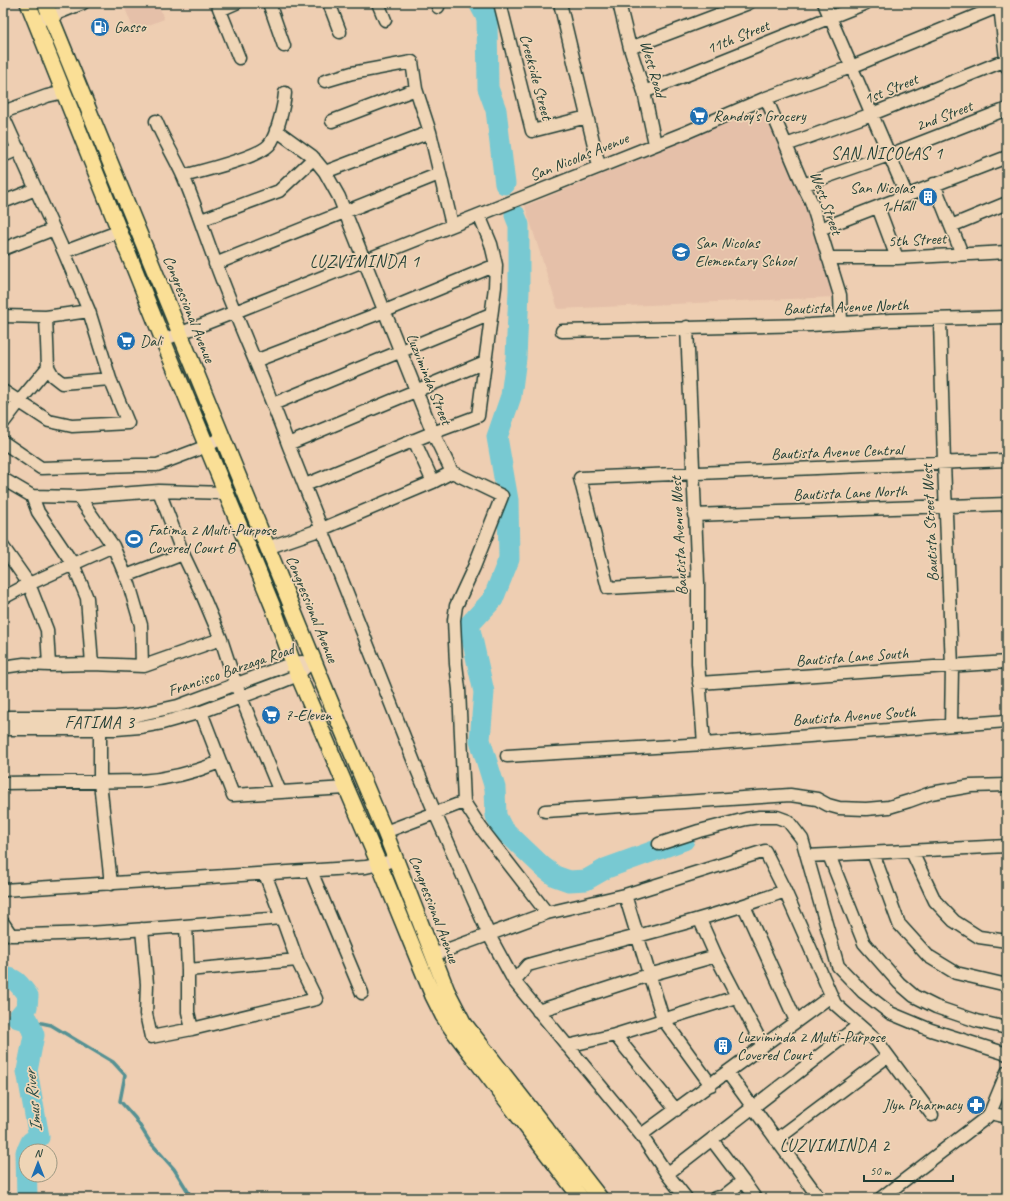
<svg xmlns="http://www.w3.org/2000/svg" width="1010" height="1201" font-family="Caveat,sans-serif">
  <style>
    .built { fill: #e5c0a9 }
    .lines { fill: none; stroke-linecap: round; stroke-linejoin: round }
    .stream { stroke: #549193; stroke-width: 3.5 }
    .river { stroke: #78c9d2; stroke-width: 21 }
    .minor-casing { stroke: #1f3d34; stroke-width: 15 }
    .major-casing { stroke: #1f3d34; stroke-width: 18 }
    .minor { stroke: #efd5b6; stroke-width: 12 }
    .major { stroke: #fadf96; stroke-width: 15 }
    .labels { text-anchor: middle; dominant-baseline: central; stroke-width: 3.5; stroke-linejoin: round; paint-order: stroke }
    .poi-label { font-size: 16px; fill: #1f3d34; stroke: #efd5b6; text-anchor: start }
    .street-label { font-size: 16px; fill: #1f3d34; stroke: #efd5b6 }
    .neighbourhood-label { font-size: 17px; letter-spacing: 1px; fill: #1f3d34; stroke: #efd5b6 }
    .water-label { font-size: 17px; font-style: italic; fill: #284b44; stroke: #efd5b6 }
  </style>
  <rect width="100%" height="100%" fill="#eeceb2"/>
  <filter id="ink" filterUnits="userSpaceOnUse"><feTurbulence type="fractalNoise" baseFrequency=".025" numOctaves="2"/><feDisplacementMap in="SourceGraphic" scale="8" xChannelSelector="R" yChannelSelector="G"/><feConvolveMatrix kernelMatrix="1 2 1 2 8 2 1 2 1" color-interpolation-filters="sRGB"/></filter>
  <g filter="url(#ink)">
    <!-- built -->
    <path class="built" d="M 123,3 L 158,3 L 164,19 L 134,31 Z
      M 765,108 L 806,203 L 835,297 L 558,309 L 525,206 Z"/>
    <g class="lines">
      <!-- stream -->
      <path class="stream" d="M 28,1020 L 51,1025 L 113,1062 L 125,1075 L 120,1101 L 135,1118 L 150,1142 L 174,1169 L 192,1198"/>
      <!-- river -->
      <path class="river" d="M 479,3 L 487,18 L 488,88 L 496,110 L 505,184
        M 515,215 L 519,225 L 519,291 L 516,358 L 511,396 L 497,437 L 508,500 L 509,559 L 493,599 L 469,625 L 484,692 L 480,740 L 495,788 L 496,816 L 502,828 L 543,867 L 555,876 L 569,881 L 586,880 L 607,868 L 684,840
        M 3,977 C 17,978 20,986 28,996 L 27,1007 L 18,1018 L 28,1020 L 34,1035 L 27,1071 L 39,1137 L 31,1142 L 27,1151
        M 26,1152 L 27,1198"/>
      <defs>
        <path id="minor" d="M 217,3 L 239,58
          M 269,3 L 284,46
          M 329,3 L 340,32
          M 378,3 L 385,20
          M 437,3 L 438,7
          M 500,3 L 532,131 L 587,117
          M 560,3 L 599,166
          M 619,3 L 630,48 L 644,92 L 655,144
          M 824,3 L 907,196
          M 1000,6 L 1007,67
          M 220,10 L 236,3
          M 36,22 L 83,3
          M 630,48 L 749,3
          M 325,81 L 352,73 L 412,62 L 416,89 L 430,132 L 452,225
          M 644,92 L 866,3
          M 766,98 L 803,185 L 811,201 L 840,295 L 841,323
          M 3,112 L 47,96 L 64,92
          M 3,116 L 64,252 L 89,311 L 110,379 L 128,423 L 72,426 L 49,421 L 3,391
          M 156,121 C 164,141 176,159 184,178 C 196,207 205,235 216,264 C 238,324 266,383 288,444 L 418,772 L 435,813 L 489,935 L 514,981 L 641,1135 L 667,1174 L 686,1198
          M 332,121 L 416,89
          M 786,145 L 872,114 L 1006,60
          M 3,156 L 19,149
          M 325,172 L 430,132
          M 183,176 C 202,171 257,158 269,145 C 277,136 284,105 285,93
          M 934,184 L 962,254
          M 803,185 L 889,155 L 1007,109
          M 3,202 L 36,189
          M 878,207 L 897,258
          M 201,220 L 279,191 L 314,158
          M 951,226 L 1007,203
          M 820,229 L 1007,157
          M 3,249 L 54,229
          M 64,252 L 120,231
          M 828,258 L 897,258 L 1007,252
          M 215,264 L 439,174
          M 3,316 L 46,317 L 89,311
          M 46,317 L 48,367 L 53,376 L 62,383 L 110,379
          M 940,320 L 944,463 L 952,667 L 951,725
          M 687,327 L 698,583 L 698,663 L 704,744
          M 562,331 L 810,325 L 891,320 L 1007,317
          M 163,340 L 235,312 L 687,132 L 766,98 L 851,67 L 1007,3
          M 255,361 L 385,311 L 496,265
          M 273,404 L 491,314
          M 3,423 L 19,402 L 48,367
          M 414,440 L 433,482
          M 3,442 L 41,468 L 137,465 L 157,465 L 207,446 L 222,437
          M 288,444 L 485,362
          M 452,472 L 502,496 L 474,567 L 456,606 L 454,620 L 456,664 L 459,689 L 464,802 L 481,828 L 547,913
          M 3,479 L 32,496 L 38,512 L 73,564 L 87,598 L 92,664
          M 305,485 L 427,435 L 478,416 L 495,287 L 496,265 L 491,244 L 479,215
          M 159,491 L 183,554 L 202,594 L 221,639 L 236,685 L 280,792
          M 32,496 L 79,497 L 159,491 L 225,493
          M 79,497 L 113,546 L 129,584 L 141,625 L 142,666
          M 694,515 L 1007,504
          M 3,547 L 29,584 L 47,630 L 49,665
          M 267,548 L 322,529 L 433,482 L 452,472 L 433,433 L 339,197 L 325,172 L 312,156 L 276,130
          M 126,576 L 183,554
          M 698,583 L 608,588 L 580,478 L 1007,460
          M 3,598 L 29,584 L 113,546
          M 3,667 L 24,664 L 49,665 L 92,664 L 144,666 L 221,639
          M 699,683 L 1007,662
          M 201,712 L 233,795 L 346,788
          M 3,717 L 116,717 L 137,715 L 178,706 L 293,663 L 302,662
          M 100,721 L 100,782 L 111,884
          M 3,729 L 116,729 L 140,727 L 162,723 L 201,712 L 281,682 L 298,675 L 313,660
          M 507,756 L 704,744 L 1007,721
          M 3,783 L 140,781 C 170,779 193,773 220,762
          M 545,811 L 790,795 L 817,799 L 828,805 L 839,808 L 866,809 L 889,807 L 909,801 L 931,793 L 971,786 L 1007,785
          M 385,832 L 464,802
          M 659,844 L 699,831 L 746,819 L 760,817 L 777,817 L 788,821 L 802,839 L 838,966 L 863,992 L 890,1013 L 931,1030 L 1007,1054
          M 912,852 L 935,901 L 954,921 L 979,937 L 1007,941
          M 873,853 L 899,924 L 928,956 L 956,973 L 1007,985
          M 829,855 L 864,943 L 899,983 L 914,996 L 936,1007 L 977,1021 L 1007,1028
          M 807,856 L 1007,846
          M 311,871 L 362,993
          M 265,874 L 282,918
          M 3,890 L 366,867 L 396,860
          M 625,895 L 663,1019 L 711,1085
          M 744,906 L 796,1021
          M 700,920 L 716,956 L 763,1046
          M 3,923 L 11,935 C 101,935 192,925 282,918 L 297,960 L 316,999 L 192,1029 L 151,1037 L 146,1014 L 147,984 L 142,929
          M 186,926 L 188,970 L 188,1012 L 192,1029
          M 433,955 L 547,913 L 625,895 L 765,851 L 785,891 L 835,1004 L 877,1041 L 932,1115
          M 188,970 L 297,960
          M 514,981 L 528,965 C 614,941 701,922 785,891
          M 538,1011 L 649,975 L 716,956
          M 615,1035 L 676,1110
          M 567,1046 L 615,1035 L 736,997
          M 728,1073 L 819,1198
          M 990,1113 L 1007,1117
          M 641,1135 L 831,996
          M 712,1140 L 743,1181
          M 776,1140 L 888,1056
          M 667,1174 L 859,1025
          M 715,1198 L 724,1196 L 743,1181 L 755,1198
          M 881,1198 L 987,1117 L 990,1113 L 1007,1072"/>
        <path id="major" d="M 28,3 L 163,340 L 273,607 L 293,663 L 379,864 L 433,996 L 443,1016 L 452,1029 L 581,1198
          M 45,3 L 338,720 L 385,832 L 447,991 L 463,1022 L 600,1198"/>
      </defs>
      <!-- minor casing -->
      <use href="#minor" class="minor-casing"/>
      <!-- major casing -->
      <use href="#major" class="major-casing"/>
      <!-- minor -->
      <use href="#minor" class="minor"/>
      <!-- major -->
      <use href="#major" class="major"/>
    </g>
  </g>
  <!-- icons -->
  <defs>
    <symbol id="fuel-disc" viewBox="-11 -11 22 22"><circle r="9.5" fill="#1f6fb2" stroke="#efd5b6"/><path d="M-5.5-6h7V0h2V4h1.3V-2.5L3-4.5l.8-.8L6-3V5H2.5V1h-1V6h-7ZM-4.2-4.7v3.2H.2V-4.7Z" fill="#fff"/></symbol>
    <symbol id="supermarket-disc" viewBox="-11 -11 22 22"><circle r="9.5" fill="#1f6fb2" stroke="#efd5b6"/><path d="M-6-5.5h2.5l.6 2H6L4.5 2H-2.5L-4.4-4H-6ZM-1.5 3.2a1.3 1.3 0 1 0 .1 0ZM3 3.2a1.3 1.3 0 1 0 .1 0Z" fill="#fff"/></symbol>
    <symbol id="building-disc" viewBox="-11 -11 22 22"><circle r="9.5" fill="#1f6fb2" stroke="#efd5b6"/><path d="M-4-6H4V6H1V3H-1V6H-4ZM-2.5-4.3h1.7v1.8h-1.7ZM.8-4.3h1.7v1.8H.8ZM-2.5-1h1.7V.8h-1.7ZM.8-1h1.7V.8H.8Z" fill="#fff"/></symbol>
    <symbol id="school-disc" viewBox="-11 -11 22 22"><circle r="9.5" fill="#1f6fb2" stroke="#efd5b6"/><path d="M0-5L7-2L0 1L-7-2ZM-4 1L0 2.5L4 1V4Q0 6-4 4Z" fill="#fff"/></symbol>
    <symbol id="stadium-disc" viewBox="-11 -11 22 22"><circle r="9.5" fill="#1f6fb2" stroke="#efd5b6"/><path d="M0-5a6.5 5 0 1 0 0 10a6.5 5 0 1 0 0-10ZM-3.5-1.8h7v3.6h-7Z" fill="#fff"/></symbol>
    <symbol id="pharmacy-disc" viewBox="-11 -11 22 22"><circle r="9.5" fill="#1f6fb2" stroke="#efd5b6"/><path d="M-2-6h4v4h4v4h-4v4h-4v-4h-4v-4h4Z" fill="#fff"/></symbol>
  </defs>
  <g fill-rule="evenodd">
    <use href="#fuel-disc" x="89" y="16" width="22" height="22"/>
    <use href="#supermarket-disc" x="688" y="105" width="22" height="22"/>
    <use href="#building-disc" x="917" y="186" width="22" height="22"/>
    <use href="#school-disc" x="670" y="241" width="22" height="22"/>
    <use href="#supermarket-disc" x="115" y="330" width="22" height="22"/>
    <use href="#stadium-disc" x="123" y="528" width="22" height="22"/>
    <use href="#supermarket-disc" x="260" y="704" width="22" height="22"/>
    <use href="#building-disc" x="712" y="1035" width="22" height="22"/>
    <use href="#pharmacy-disc" x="965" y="1094" width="22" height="22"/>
  </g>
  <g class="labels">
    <!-- poi labels -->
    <g class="poi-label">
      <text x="114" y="27">Gasso</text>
      <text x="713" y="116">Randoy's Grocery</text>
      <text x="914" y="188" text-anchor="end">San Nicolas<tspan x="914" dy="18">1 Hall</tspan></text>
      <text x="695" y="243">San Nicolas<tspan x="695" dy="18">Elementary School</tspan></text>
      <text x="140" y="341">Dali</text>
      <text x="148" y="530">Fatima 2 Multi-Purpose<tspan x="148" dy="18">Covered Court B</tspan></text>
      <text x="285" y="715">7-Eleven</text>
      <text x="737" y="1037">Luzviminda 2 Multi-Purpose<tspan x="737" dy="18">Covered Court</tspan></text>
      <text x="962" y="1105" text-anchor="end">Jlyn Pharmacy</text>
    </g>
    <!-- street labels -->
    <g class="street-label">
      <text transform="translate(738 37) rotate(-22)">11th Street</text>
      <text transform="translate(653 69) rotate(74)">West Road</text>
      <text transform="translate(536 77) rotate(75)">Creekside Street</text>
      <text transform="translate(891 89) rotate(-22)">1st Street</text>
      <text transform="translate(944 116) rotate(-21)">2nd Street</text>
      <text transform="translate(579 157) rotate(-22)">San Nicolas Avenue</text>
      <text transform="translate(826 203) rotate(70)">West Street</text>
      <text transform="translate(917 240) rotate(-3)">5th Street</text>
      <text transform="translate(846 307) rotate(-2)">Bautista Avenue North</text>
      <text transform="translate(189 309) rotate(68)">Congressional Avenue</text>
      <text transform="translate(429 379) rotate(68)">Luzviminda Street</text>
      <text transform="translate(837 452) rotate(-2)">Bautista Avenue Central</text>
      <text transform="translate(850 493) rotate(-2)">Bautista Lane North</text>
      <text transform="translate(930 523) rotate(-93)">Bautista Street West</text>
      <text transform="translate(679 536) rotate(-93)">Bautista Avenue West</text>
      <text transform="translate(312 609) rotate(68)">Congressional Avenue</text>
      <text transform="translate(852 657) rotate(-4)">Bautista Lane South</text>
      <text transform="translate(231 670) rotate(-19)">Francisco Barzaga Road</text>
      <text transform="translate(854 716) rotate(-4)">Bautista Avenue South</text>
      <text transform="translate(434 909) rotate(69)">Congressional Avenue</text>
    </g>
    <!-- neighbourhood labels -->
    <g class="neighbourhood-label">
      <text x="887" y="153">SAN NICOLAS 1</text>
      <text x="365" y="261">LUZVIMINDA 1</text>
      <text x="100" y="722">FATIMA 3</text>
      <text x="835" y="1145">LUZVIMINDA 2</text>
    </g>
    <!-- water labels -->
    <g class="water-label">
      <text transform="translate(33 1101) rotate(-96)">Imus River</text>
    </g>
  </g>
  <!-- margin -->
  <rect width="1010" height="1201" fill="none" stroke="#efd5b6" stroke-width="16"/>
  <rect x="8" y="8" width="994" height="1185" fill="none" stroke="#1f3d34" stroke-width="1.5" filter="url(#ink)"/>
  <!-- north arrow -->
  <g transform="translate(38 1163)"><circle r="19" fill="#efd5b6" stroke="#9c9882"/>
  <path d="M0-3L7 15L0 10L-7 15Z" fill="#1f6fb2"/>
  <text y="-6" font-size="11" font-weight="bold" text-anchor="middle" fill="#1f3d34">N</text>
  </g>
  <!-- scale -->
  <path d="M864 1175v6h89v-6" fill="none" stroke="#1f3d34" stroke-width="2"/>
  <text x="870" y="1175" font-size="12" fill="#1f3d34" stroke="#efd5b6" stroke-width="3" paint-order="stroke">50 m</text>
</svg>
